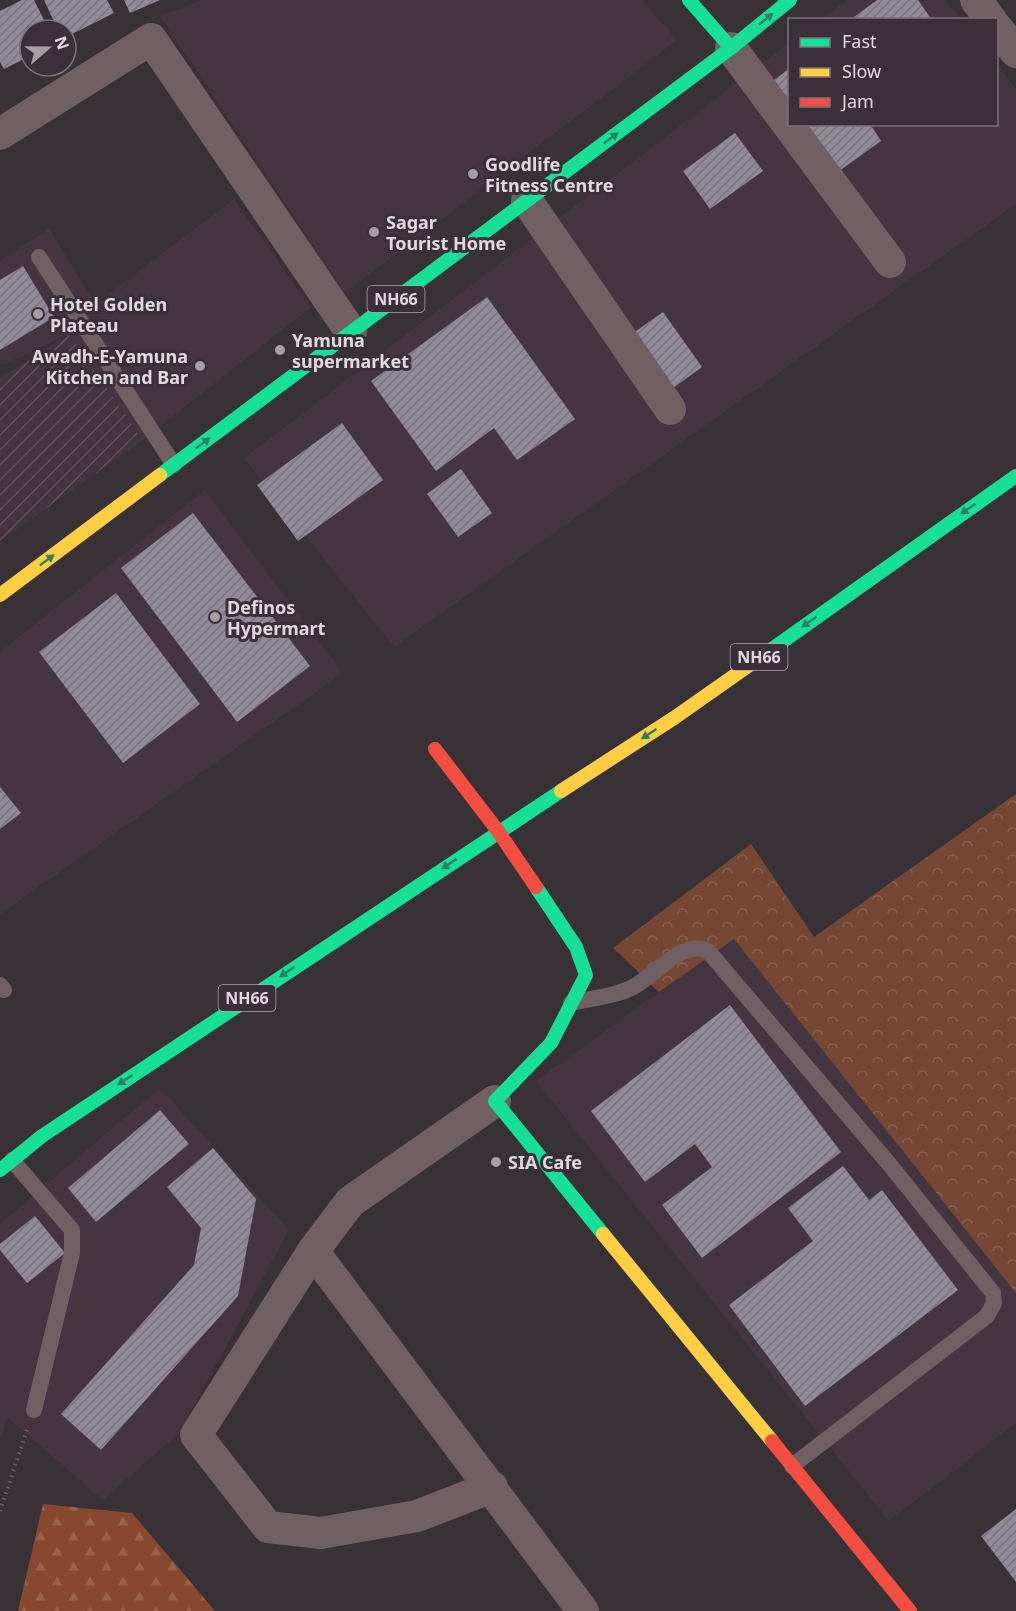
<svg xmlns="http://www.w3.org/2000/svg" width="1016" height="1611" font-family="'Noto Sans',sans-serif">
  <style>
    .built { fill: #453541 }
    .industrial { fill: url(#industrial-furrows) }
    .forest { fill: url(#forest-firs) }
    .park { fill: url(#park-crowns) }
    .building { fill: url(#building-hatch) }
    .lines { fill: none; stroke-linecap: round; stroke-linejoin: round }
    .path { stroke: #6d6164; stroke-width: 4; stroke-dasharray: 1.5 4.5; stroke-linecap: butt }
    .lane { stroke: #716063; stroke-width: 16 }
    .street { stroke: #716063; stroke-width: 32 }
    .fast { stroke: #16e098; stroke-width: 14 }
    .slow { stroke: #ffcf43; stroke-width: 14 }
    .jam { stroke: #f24e42; stroke-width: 14 }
    .oneway { fill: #2a7f64 }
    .poi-dot { fill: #a59ea4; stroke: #3b2f39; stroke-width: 2 }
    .labels { text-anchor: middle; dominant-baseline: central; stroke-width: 6; stroke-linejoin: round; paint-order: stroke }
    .shield { fill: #3b2f39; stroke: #aea5ac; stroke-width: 1.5 }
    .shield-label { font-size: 16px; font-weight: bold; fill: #e0d8de }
    .poi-label { font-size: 18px; font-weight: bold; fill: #e0d8de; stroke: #3b2f39; text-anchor: start }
  </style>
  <defs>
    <pattern id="industrial-furrows" width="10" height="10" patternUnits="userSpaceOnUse" patternTransform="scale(1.5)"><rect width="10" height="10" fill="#453541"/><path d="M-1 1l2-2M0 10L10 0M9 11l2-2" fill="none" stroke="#60525c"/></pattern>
    <pattern id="forest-firs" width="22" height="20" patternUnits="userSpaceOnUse" patternTransform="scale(1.5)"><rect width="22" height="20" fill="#87482f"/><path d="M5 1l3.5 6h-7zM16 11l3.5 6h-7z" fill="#98624d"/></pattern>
    <pattern id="park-crowns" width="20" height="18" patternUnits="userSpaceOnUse" patternTransform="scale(1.5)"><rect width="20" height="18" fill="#764734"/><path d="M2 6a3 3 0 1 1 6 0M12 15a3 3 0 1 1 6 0" fill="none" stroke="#896151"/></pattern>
    <pattern id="building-hatch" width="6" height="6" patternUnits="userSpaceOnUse" patternTransform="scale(1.5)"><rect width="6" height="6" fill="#918a98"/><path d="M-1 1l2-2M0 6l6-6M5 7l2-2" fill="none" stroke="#7a747e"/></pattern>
  </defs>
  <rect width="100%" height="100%" fill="#383237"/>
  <!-- built -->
  <path class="built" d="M 202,0 L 642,0 L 677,40 L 345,293 L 160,16 Z
    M 847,0 L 945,0 L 961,19 L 821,20 Z
    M 789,43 L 790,124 L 996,124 L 997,64 L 1016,89 L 1016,204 L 394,647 L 244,458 Z
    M 234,199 L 311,307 L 143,440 L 69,334 L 0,366 L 0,260 L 49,229 L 96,304 Z
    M 205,490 L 343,673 L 0,914 L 0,652 Z
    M 734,938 L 1016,1293 L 1016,1423 L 889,1521 L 536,1081 Z
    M 160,1088 L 289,1230 L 179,1433 L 103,1500 L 8,1418 L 0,1440 L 0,1224 Z"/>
  <!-- industrial -->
  <path class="industrial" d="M 69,334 L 143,440 L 0,541 L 0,379 Z"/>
  <!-- forest -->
  <path class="forest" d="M 43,1504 L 132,1513 L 215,1611 L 18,1611 Z"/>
  <!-- park -->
  <path class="park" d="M 1016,794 L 1016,1293 L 734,939 L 659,992 L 613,948 L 751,844 L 814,937 Z"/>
  <!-- building -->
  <path class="building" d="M 22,0 L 34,0 L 49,30 L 30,30 L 30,56 L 4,69 L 0,62 L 0,11 Z
    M 44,0 L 107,0 L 114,13 L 66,37 L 66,30 L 58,30 Z
    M 124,0 L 160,0 L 130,13 Z
    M 877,0 L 918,0 L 932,20 L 850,20 Z
    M 790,68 L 790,110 L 770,83 Z
    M 800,124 L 870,124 L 881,141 L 835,174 Z
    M 735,133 L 763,171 L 710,209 L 683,171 Z
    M 23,266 L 54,317 L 0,350 L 0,280 Z
    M 487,297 L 575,419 L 517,460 L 494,428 L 436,471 L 371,381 Z
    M 663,312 L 702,367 L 669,391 L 629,336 Z
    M 342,423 L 383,480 L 298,541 L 257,485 Z
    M 461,469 L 492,513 L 458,537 L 427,494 Z
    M 193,513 L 310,666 L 237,722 L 121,568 Z
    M 116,593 L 200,704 L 123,763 L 39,652 Z
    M 0,787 L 21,813 L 0,829 Z
    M 730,1005 L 841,1152 L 702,1258 L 662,1205 L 712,1167 L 695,1144 L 645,1182 L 591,1111 Z
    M 160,1110 L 189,1144 L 96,1222 L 68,1188 Z
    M 213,1148 L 256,1199 L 238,1296 L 101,1450 L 61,1414 L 194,1265 L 201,1228 L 167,1187 Z
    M 843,1166 L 869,1200 L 882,1190 L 958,1290 L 805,1406 L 729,1305 L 813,1241 L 788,1208 Z
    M 35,1216 L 65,1253 L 27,1283 L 0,1250 L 0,1244 Z
    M 1016,1509 L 1016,1582 L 981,1536 Z"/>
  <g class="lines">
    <!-- path -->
    <path class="path" d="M 0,1511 L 27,1430"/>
    <!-- lane -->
    <path class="lane" d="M 39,257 L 174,465
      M 0,985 L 4,990
      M 571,1003 C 591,998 618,996 635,986 C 656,974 683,939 708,951 L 890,1165 L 993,1293 L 994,1303 L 987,1316 L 792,1466
      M 12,1160 L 72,1230 L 72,1253 L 34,1410"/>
    <!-- street -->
    <path class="street" d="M 976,0 L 991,20
      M 996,27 L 1016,52
      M 731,48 L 890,262
      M 0,134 L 151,39 L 351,332
      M 527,201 L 670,409
      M 495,1101 L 350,1202 L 313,1251 L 583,1611
      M 313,1251 L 196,1435 L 268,1527 L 321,1533 L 417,1516 L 492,1487"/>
    <!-- fast -->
    <path class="fast" d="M 689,0 L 731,48
      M 160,475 L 731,48 L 790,0
      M 758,659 L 1016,476
      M 536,887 L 576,947 L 586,975 L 551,1043 L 495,1101 L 603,1234
      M 0,1170 L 42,1136 L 561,791"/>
    <!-- slow -->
    <path class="slow" d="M 0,595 L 160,475
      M 561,791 L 674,718 L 758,659
      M 603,1234 L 772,1441"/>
    <!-- jam -->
    <path class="jam" d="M 435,749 L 498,831 L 536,887
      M 772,1441 L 910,1611"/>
  </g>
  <!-- one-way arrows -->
  <defs><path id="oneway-solid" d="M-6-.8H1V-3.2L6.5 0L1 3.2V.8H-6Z" transform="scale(1.5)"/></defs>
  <g class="oneway">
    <use href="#oneway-solid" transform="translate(766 19) rotate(-39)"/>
    <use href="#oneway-solid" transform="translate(611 138) rotate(-37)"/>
    <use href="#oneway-solid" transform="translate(203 443) rotate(-37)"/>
    <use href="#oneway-solid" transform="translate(968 509) rotate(145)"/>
    <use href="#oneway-solid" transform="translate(47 560) rotate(-37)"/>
    <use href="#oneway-solid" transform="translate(809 622) rotate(145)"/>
    <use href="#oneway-solid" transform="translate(649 734) rotate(147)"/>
    <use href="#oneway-solid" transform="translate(449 864) rotate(146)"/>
    <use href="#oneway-solid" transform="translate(287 972) rotate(146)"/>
    <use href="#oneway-solid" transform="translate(125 1080) rotate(146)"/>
  </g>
  <!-- markers -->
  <g class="poi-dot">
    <circle cx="473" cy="174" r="6"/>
    <circle cx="374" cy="232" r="6"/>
    <circle cx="38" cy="314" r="6"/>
    <circle cx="280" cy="350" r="6"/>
    <circle cx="200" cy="366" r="6"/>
    <circle cx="215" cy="617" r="6"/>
    <circle cx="496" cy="1162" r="6"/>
  </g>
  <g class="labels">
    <!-- shield labels -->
    <g class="shield">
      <rect x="367.5" y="286" width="57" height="26" rx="4.5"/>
      <rect x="730.5" y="644" width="57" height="26" rx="4.5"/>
      <rect x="218.5" y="985" width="57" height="26" rx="4.5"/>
    </g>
    <g class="shield-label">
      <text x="396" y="299">NH66</text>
      <text x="759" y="657">NH66</text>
      <text x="247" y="998">NH66</text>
    </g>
    <!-- poi labels -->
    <g class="poi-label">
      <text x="485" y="164">Goodlife<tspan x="485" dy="21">Fitness Centre</tspan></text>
      <text x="386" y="222">Sagar<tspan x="386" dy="21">Tourist Home</tspan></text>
      <text x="50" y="304">Hotel Golden<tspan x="50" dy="21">Plateau</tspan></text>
      <text x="292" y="340">Yamuna<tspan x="292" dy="21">supermarket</tspan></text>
      <text x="188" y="356" text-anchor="end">Awadh-E-Yamuna<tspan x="188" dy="21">Kitchen and Bar</tspan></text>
      <text x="227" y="607">Definos<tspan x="227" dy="21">Hypermart</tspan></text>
      <text x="508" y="1162">SIA Cafe</text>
    </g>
  </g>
  <!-- legend -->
  <rect x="788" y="18" width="210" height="108" fill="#3b2f39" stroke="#7d737b" stroke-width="1.5"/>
  <rect x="800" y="38" width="30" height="9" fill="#16e098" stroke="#7d737b" stroke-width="1.5"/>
  <text x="842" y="48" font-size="18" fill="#e0d8de">Fast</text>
  <rect x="800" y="68" width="30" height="9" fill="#ffcf43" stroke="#7d737b" stroke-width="1.5"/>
  <text x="842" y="78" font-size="18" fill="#e0d8de">Slow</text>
  <rect x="800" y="98" width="30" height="9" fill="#f24e42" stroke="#7d737b" stroke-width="1.5"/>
  <text x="842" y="108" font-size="18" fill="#e0d8de">Jam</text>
  <!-- north arrow -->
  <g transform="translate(48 48) rotate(70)"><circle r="28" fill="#3b2f39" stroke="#7d737b" stroke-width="1.5"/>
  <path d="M0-4.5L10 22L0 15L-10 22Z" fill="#a59ea4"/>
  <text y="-9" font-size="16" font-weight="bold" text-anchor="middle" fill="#e0d8de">N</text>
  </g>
</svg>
